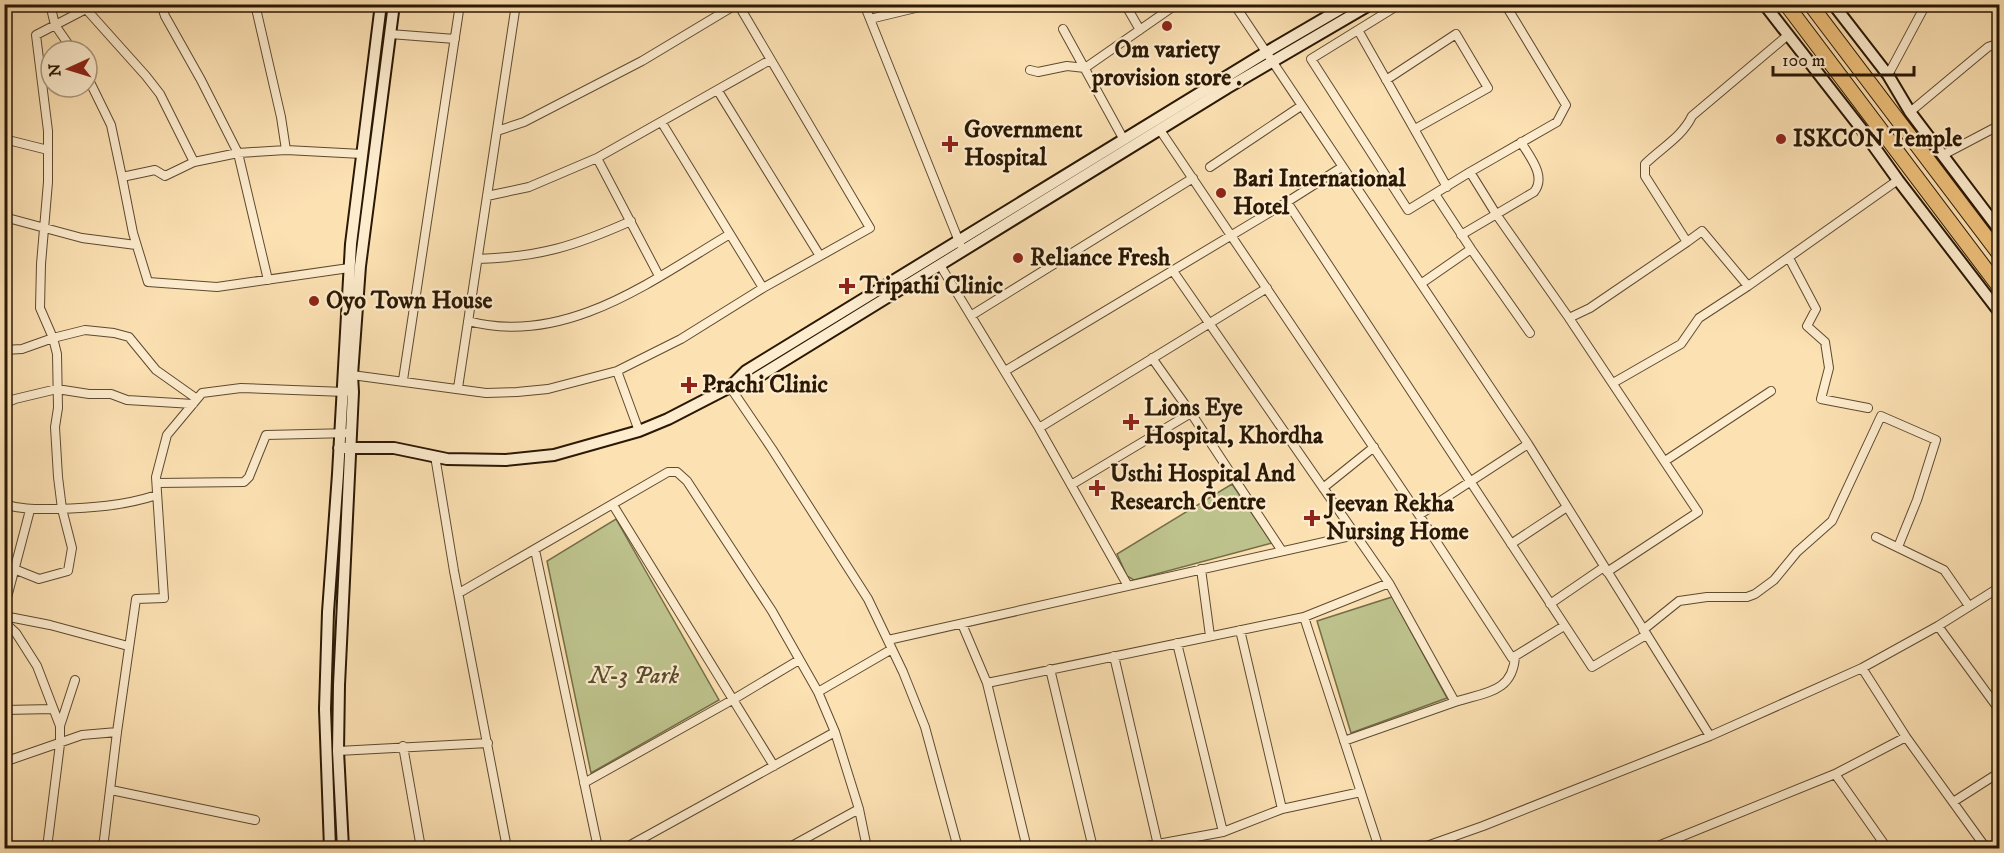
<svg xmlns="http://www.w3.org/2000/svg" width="2004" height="853" font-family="'IM FELL DW Pica',serif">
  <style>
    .green { fill: #bec38d; stroke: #746e48; stroke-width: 1.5 }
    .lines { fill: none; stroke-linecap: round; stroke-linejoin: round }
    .street-casing { stroke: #5e4a30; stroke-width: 10 }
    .secondary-casing { stroke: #2a1804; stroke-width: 14 }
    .highway-casing { stroke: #2a1804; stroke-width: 16 }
    .street { stroke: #fdecce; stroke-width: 8 }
    .secondary { stroke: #fdecce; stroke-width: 10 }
    .highway { stroke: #eec07a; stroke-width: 14 }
    .poi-dot { fill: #8f2418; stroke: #fdecce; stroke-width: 2 }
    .labels { text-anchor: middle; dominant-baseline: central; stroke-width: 4.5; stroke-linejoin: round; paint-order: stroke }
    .poi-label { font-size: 24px; font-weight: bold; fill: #2a1804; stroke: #fdecce; text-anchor: start }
    .park-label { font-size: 24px; font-style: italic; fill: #564b2d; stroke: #fdecce }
  </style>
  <rect width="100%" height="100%" fill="#fce1b3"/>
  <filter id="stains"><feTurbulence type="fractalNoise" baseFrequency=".00333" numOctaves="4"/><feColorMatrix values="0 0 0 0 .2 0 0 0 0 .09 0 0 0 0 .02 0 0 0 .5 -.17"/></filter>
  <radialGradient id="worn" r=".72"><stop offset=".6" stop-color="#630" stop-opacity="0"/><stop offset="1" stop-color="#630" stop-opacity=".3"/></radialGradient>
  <!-- green -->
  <path class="green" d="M 1232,484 L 1272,543 L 1134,580 L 1127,576 L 1117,554 Z
    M 616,519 L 719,700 L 591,773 L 547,561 Z
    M 1392,597 L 1447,698 L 1351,733 L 1317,621 Z"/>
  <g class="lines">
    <defs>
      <path id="street" d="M 50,4 L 55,25 L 73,51
        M 85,4 L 86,9 L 146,76 L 160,94 L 194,162
        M 161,4 L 165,16 L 201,80 L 238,153 L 286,150
        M 255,4 L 281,117 L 286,150 L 362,154
        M 864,4 L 960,244
        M 1125,4 L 1140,30
        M 1234,4 L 1528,444 L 1710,736
        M 1400,4 L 1311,59 L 1408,210 L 1470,172
        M 1505,4 L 1566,105 L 1557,122 L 1470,172 L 1496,214 L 1569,318
        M 86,9 L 36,35 L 48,131 L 48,182 L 41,264 L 40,308 L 53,338 L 85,330 L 114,333 L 129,337 L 156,370 L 197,399
        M 870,19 L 932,4
        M 1063,29 L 1124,140
        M 1358,30 L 1447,187
        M 390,34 L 455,39
        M 1788,35 L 1692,116 C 1682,137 1661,148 1645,164 L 1645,176 L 1687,242 L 1702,231 L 1748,286 L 1898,180
        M 1030,70 L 1038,72 L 1067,66 L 1085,68 L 1177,4
        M 1888,75 L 1926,4
        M 87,76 L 111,125 L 122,177
        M 1386,80 L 1456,34 L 1488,88 L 1415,129
        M 718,91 L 820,256
        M 1910,112 L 1988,47 L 2000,43
        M 662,123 L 763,288
        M 1160,130 L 1419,515 L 1512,658 L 1564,626
        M 497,131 L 524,122 L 642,61 L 737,4
        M 4,139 L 48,150
        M 1943,155 L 2000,125
        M 597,158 L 770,60
        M 1210,167 L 1301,106
        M 1435,194 L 1471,249 L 1530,333
        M 487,196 L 529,187 L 597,158 L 659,276
        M 1287,202 L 1592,667 L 1646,635
        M 4,217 L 82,238 L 136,245
        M 1461,235 L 1534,192 C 1547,176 1529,156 1521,142
        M 1789,258 L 1816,309 L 1807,326 L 1825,342 L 1829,368 L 1821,399 L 1868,408
        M 478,259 C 540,257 575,246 631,221
        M 940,265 L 1039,428 L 1128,586
        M 1173,271 L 1389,583 L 1304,617 L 1379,848
        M 268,280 L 238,153 L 194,162 L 165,176 L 155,170 L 122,177 L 133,233 L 148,282 L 217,287 L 349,268
        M 1422,283 L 1471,249
        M 972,315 L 1193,178
        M 468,321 C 565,347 651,281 730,234
        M 4,350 L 22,349 L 53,338 L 57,354 L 58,408 L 55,427 L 58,477 L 62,509 L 72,548 L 68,571 L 39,579 L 4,565
        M 617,371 L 639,431
        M 1005,371 L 1287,202 L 1342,167
        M 352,375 L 486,393 L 517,392 L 548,389 L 617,371 L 681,339 L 763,288 L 870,228 L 738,4
        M 403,380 L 460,4
        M 1613,383 L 1681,344 L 1699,318 L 1748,286
        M 730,387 L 772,449 L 868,599 L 903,672 L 925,727 L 958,848
        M 458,388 L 516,4
        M 4,404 L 15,399 L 57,389 L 89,394 L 111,394 L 127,400 L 193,404
        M 1191,413 L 1282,551
        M 1039,428 L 1267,288
        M 435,456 L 454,571 L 507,848
        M 1665,461 L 1771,391
        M 157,483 L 244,482 L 249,477 L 266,435 L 351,433
        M 1071,485 L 1191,413 L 1152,358
        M 1323,488 L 1374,447
        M 4,504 C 22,510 38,509 56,509 C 91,508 123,506 157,495
        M 613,505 L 774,766
        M 1419,515 L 1528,444
        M 1876,537 L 1944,570 L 1969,606
        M 1511,544 L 1567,507
        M 535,550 L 598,848
        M 1201,569 L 1210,636
        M 1607,572 L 1698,512 L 1569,318 L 1590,308 L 1687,242
        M 459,593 L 668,472 L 677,472 L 687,481 L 772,611 L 818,692 L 892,649
        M 1550,604 L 1604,567
        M 4,609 L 30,510
        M 4,616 L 50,625 L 128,646
        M 4,622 L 16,633 L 37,666 L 60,726 L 60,744 L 47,848
        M 962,624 L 987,683 L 1027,848
        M 1938,626 L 2000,711
        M 1240,630 L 1282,809
        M 1643,630 L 1679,601 L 1707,597 L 1747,597 L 1755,594 L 1774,580 L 1797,552 L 1832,521 L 1881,416 L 1936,440 L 1917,500 L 1898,547
        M 888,640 L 1355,535
        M 1177,643 L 1223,832
        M 1114,656 L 1158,845
        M 1862,668 L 1906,737 L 1986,848
        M 1050,669 L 1093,848
        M 987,683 L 1304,617
        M 1455,702 C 1485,692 1513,693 1515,656
        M 4,710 L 53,709
        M 60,726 L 75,680
        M 835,732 L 859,809 L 867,848
        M 1344,741 L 1455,702 L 1389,583
        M 403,746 L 421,848
        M 338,751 L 488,743
        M 4,762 L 82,735 L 117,732 L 136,599 L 164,598 L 156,477 L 167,435 L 202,393 L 241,388 L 345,392
        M 1835,774 L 1887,848
        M 584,783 L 734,699 L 799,660
        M 111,790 L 255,820
        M 1953,802 L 2000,772
        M 103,848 L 117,732
        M 625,848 L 835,732 L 818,692
        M 788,848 L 859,809
        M 1136,848 L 1223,832 L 1282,809 L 1361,792
        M 1421,848 L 1483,826 L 1710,736 L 1862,668 L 1938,626 L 2000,587
        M 1653,848 L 1835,774 L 1906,737"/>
      <path id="secondary" d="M 1764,4 L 1860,127 L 1898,180 L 2000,313
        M 1833,4 L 1888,75 L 1910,112 L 2000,231
        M 730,387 L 746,371 L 1265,53 L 1349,4
        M 339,448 L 394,448 L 447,459 L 506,460 L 554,455 L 639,431 L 668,419 L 730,387 L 748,383 L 1227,88 L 1371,4
        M 330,848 L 325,709 L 328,612 L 338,474 L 351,244 L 381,4
        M 343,848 L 338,751 L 339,685 L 353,392 L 352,375 L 360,266 L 394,4"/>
      <path id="highway" d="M 1786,4 L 2000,288
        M 1810,4 L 2000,255"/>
    </defs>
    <!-- street casing -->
    <use href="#street" class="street-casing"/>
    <!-- secondary casing -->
    <use href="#secondary" class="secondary-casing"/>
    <!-- highway casing -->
    <use href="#highway" class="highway-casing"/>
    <!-- street -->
    <use href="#street" class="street"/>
    <!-- secondary -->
    <use href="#secondary" class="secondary"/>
    <!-- highway -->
    <use href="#highway" class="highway"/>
  </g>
  <!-- markers -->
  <g class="poi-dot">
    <circle cx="1167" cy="26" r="6"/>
    <circle cx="1781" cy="139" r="6"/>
    <path d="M947 135h6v6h6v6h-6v6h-6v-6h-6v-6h6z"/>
    <circle cx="1221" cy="193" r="6"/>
    <circle cx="1018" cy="258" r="6"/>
    <path d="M844 277h6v6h6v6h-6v6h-6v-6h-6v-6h6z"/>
    <circle cx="314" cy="301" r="6"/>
    <path d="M686 376h6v6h6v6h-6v6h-6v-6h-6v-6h6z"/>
    <path d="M1128 413h6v6h6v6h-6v6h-6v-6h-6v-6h6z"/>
    <path d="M1094 479h6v6h6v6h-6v6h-6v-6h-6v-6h6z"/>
    <path d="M1309 509h6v6h6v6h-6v6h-6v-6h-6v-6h6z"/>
  </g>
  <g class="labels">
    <!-- poi labels -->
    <g class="poi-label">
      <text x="1167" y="50" text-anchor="middle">Om variety<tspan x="1167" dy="28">provision store .</tspan></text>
      <text x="964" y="130">Government<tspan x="964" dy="28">Hospital</tspan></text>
      <text x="1793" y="139">ISKCON Temple</text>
      <text x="1233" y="179">Bari International<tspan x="1233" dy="28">Hotel</tspan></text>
      <text x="1030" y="258">Reliance Fresh</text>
      <text x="860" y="286">Tripathi Clinic</text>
      <text x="326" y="301">Oyo Town House</text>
      <text x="702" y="385">Prachi Clinic</text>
      <text x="1144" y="408">Lions Eye<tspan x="1144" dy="28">Hospital, Khordha</tspan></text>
      <text x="1110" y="474">Usthi Hospital And<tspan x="1110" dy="28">Research Centre</tspan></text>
      <text x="1326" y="504">Jeevan Rekha<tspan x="1326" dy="28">Nursing Home</tspan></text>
    </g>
    <!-- park labels -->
    <g class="park-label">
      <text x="634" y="676">N-3 Park</text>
    </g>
  </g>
  <!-- margin -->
  <rect width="2004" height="853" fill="none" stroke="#fce1b3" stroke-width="24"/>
  <rect x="6" y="6" width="1992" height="841" fill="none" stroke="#2a1804" stroke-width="3"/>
  <rect x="12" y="12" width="1980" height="829" fill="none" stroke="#2a1804" stroke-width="1.5"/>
  <!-- north arrow -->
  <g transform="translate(69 69) rotate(266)"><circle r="28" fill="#fdecce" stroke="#a9977d" stroke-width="1.5"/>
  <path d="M0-4.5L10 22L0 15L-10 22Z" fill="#8f2418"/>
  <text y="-9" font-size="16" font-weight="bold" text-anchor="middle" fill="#2a1804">N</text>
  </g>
  <!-- scale -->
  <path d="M1773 66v9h141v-9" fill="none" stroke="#2a1804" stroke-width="3"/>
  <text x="1782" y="66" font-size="18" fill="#2a1804" stroke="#fdecce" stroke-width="4.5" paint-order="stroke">100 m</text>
  <rect width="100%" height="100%" filter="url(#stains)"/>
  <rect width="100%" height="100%" fill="url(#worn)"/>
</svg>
